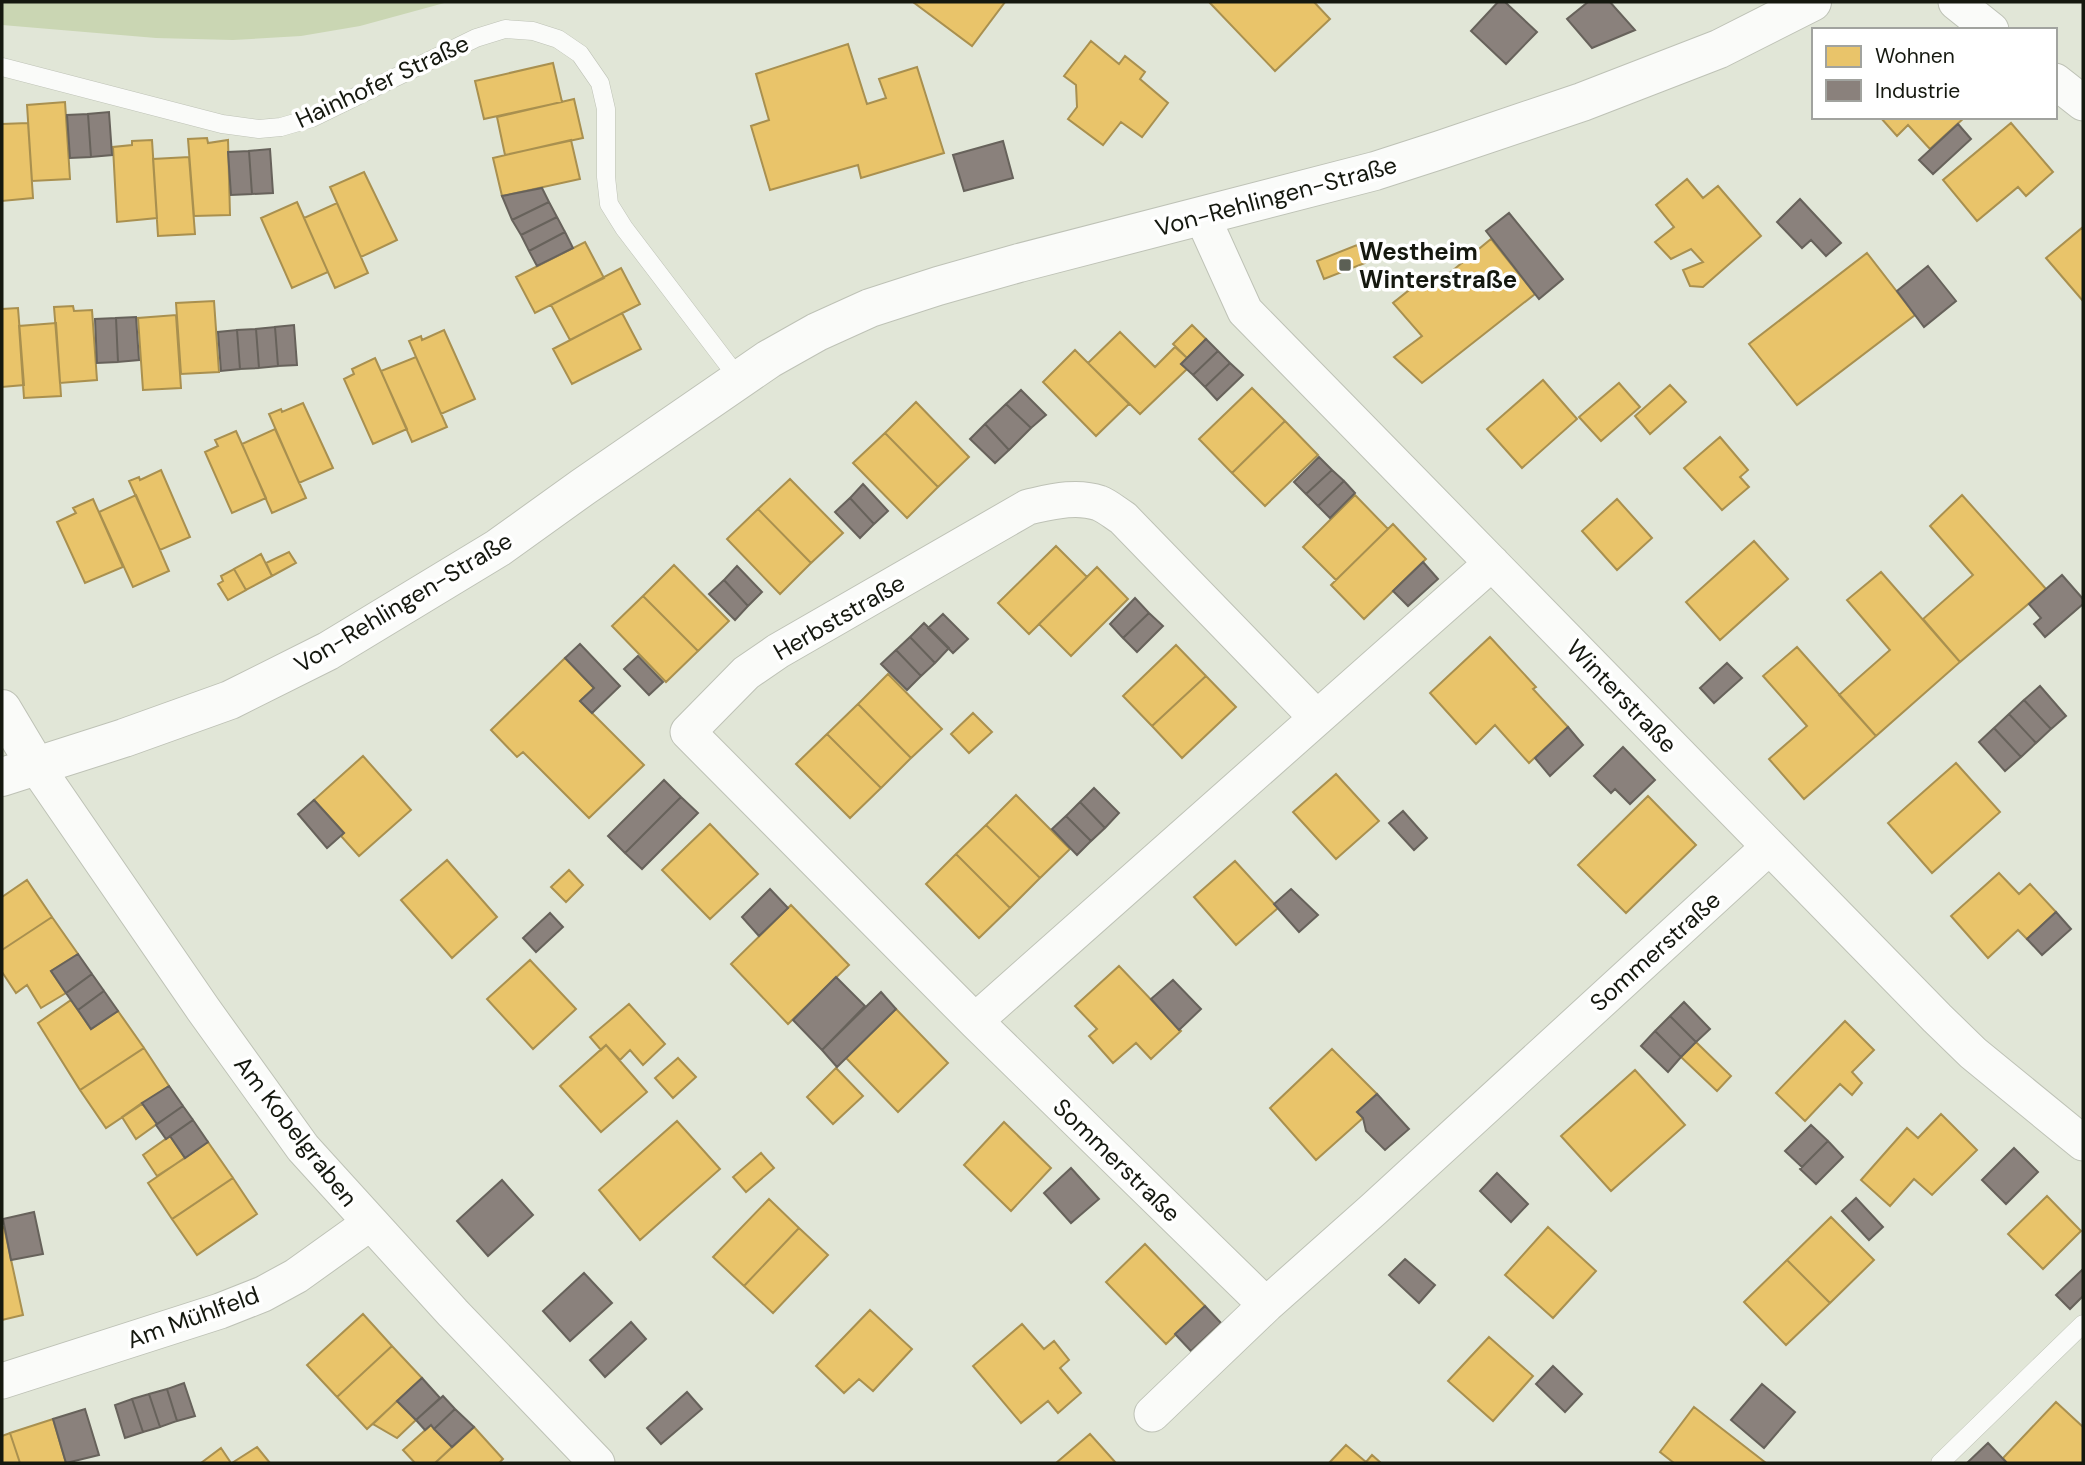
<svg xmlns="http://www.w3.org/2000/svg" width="2085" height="1465" font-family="'DM Sans',sans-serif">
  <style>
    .green { fill: #cad6b3 }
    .homes { fill: #e9c46a; stroke: #a9904f; stroke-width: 2 }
    .industry { fill: #8a817c; stroke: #67625b; stroke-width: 2 }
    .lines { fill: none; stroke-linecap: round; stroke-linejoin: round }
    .service-casing { stroke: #bec2b6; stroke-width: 19 }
    .minor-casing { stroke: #bec2b6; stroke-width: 37 }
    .tertiary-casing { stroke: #bec2b6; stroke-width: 40 }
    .service { stroke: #fafbf9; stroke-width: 18 }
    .minor { stroke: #fafbf9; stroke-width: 35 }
    .tertiary { stroke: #fafbf9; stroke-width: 38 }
    .poi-dot { fill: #5c6055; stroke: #fff; stroke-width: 2.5 }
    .labels { text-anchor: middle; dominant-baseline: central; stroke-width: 7; stroke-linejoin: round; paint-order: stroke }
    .street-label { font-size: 24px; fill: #15180f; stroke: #fff }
    .poi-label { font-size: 24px; font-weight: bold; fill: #15180f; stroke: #fff; text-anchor: start }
  </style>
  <rect width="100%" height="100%" fill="#e1e6d7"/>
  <!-- green -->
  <path class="green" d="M 2,2 L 448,2 L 360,26 L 301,36 L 233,40 L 156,38 L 2,25 Z"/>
  <!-- homes -->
  <path class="homes" d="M 913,2 L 1005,2 L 972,46 Z
    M 1209,2 L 1314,2 L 1330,19 L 1275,71 Z
    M 1091,41 L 1119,64 L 1125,56 L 1145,72 L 1140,79 L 1168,103 L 1142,137 L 1121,122 L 1103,145 L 1068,119 L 1077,107 L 1076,85 L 1064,76 Z
    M 848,44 L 867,104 L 886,98 L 879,79 L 917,67 L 944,153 L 861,178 L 858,165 L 770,190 L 751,126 L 769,120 L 756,74 Z
    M 553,63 L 562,102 L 484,119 L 475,81 Z
    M 574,99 L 583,138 L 505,155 L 497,117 Z
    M 65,102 L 70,179 L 32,181 L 27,105 Z
    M 1880,117 L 1965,117 L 1930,149 L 1908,125 L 1897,136 Z
    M 28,123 L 33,198 L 2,201 L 2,124 Z
    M 2011,123 L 2053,172 L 2026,196 L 2018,187 L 1977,221 L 1943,180 Z
    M 207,138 L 208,143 L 228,140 L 230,215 L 194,216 L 188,139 Z
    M 152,140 L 157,218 L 117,222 L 113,147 L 132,145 L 132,141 Z
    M 571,140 L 580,179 L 502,196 L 493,158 Z
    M 189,157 L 195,234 L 158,236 L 153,159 Z
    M 364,172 L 397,240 L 361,257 L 330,187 Z
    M 1687,179 L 1703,198 L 1718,186 L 1761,236 L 1703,287 L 1690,286 L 1683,270 L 1703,262 L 1691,249 L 1671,259 L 1655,242 L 1674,227 L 1656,205 Z
    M 297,202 L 328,272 L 292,288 L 261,218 Z
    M 337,203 L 368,273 L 335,288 L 304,218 Z
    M 2083,227 L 2083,301 L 2046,258 Z
    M 1491,239 L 1535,294 L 1422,383 L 1394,357 L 1422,336 L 1393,303 L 1423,279 L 1430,289 Z
    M 585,242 L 604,278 L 535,313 L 516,277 Z
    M 1357,245 L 1365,263 L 1324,279 L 1317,261 Z
    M 1867,253 L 1915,315 L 1797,405 L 1749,344 Z
    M 621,268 L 640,304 L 570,340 L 551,305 Z
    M 214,301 L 219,372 L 181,374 L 176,303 Z
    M 73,306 L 74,311 L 92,310 L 97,380 L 60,383 L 54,307 Z
    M 18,308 L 24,385 L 2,387 L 2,309 Z
    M 622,313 L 641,349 L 572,384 L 553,349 Z
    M 176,315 L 181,388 L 143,390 L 138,318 Z
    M 56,323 L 61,396 L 24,398 L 19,326 Z
    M 1192,325 L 1206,339 L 1187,358 L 1173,344 Z
    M 444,330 L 475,399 L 441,414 L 409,341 L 421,336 L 422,340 Z
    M 1120,332 L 1155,367 L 1175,347 L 1187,358 L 1181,364 L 1187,369 L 1140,414 L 1088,363 Z
    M 1075,350 L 1129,404 L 1096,436 L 1043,382 Z
    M 416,357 L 447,427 L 412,442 L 381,371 Z
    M 375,358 L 407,429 L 373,444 L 344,379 L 354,374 L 352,369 Z
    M 1543,380 L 1577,419 L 1522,468 L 1487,429 Z
    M 1619,383 L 1640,407 L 1601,441 L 1579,417 Z
    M 1670,385 L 1686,402 L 1650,434 L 1635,416 Z
    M 1252,388 L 1285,421 L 1232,473 L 1199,439 Z
    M 916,402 L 969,457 L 938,487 L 885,433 Z
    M 303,403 L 333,468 L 299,483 L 269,414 L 281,409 L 282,412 Z
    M 1285,421 L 1318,455 L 1265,506 L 1232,473 Z
    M 275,429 L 306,498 L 272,513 L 242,444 Z
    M 236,431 L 266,498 L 232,513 L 205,452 L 218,446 L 215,440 Z
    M 885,433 L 938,487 L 907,518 L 853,463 Z
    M 1720,437 L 1748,470 L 1740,477 L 1749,487 L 1722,510 L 1684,468 Z
    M 161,470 L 190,537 L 160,550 L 129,481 L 139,477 L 140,480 Z
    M 790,479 L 843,533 L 811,563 L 758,509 Z
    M 136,495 L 169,571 L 133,587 L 99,512 Z
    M 1355,495 L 1388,529 L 1336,580 L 1303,547 Z
    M 1962,495 L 2046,589 L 1960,662 L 1923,619 L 1973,575 L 1930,526 Z
    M 93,499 L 123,567 L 85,583 L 57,522 L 76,513 L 73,508 Z
    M 1617,499 L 1652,538 L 1617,570 L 1582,531 Z
    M 758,509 L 811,563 L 780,594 L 727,539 Z
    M 1393,524 L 1426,559 L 1364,619 L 1331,585 Z
    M 1754,541 L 1788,579 L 1720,640 L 1686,602 Z
    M 1056,546 L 1087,577 L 1029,634 L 998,603 Z
    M 289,552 L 296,563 L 272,576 L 266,563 Z
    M 261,554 L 272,576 L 246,590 L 234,569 Z
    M 674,565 L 729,621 L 698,651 L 643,596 Z
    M 1097,567 L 1128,599 L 1071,656 L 1039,624 Z
    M 234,569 L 246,590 L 228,600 L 218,584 L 223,581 L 221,576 Z
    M 1881,572 L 1960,662 L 1876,736 L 1839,695 L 1890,650 L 1847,600 Z
    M 643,596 L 698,651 L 666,682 L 612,626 Z
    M 1490,637 L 1536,687 L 1533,689 L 1568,727 L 1529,763 L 1495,725 L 1476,744 L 1430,693 Z
    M 1176,645 L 1206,676 L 1152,726 L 1123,696 Z
    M 1797,647 L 1876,736 L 1804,799 L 1769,759 L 1807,726 L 1763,676 Z
    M 565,658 L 594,688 L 580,701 L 644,765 L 589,818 L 523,752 L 517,757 L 491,730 Z
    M 888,674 L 942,729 L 911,758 L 858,704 Z
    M 1206,676 L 1236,707 L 1182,758 L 1152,726 Z
    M 858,704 L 911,758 L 881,788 L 827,734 Z
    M 973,713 L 992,732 L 969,753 L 951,734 Z
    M 827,734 L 881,788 L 850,818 L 796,764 Z
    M 363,756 L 411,810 L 359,856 L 341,836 L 344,833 L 314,800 Z
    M 1956,763 L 2000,812 L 1932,873 L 1888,823 Z
    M 1336,774 L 1379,821 L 1336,859 L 1293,812 Z
    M 1016,795 L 1070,849 L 1040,878 L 986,825 Z
    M 1648,796 L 1696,845 L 1626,913 L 1578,865 Z
    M 710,824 L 758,874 L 710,919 L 662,870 Z
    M 986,825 L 1040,878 L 1010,908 L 956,854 Z
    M 956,854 L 1010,908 L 979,938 L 926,884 Z
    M 447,860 L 497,917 L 452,958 L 401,900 Z
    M 1235,861 L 1278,908 L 1236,945 L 1194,897 Z
    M 569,870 L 583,885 L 566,902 L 551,887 Z
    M 1999,873 L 2019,894 L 2030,884 L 2056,912 L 2027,939 L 2018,930 L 1988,958 L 1951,916 Z
    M 27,880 L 52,917 L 2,950 L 2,897 Z
    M 791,905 L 849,965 L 788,1024 L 731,964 Z
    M 52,917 L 78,954 L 51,971 L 66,993 L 41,1008 L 27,985 L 16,993 L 2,972 L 2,950 Z
    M 530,960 L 576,1009 L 533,1049 L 487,999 Z
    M 1119,966 L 1181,1031 L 1151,1059 L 1136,1043 L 1113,1063 L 1089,1036 L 1097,1029 L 1075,1006 Z
    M 71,1000 L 91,1029 L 118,1011 L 144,1048 L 80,1090 L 38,1023 Z
    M 629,1004 L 665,1044 L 643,1065 L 630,1050 L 620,1060 L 606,1045 L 601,1050 L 590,1037 Z
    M 896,1009 L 948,1063 L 898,1112 L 846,1058 Z
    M 1845,1021 L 1874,1050 L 1852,1072 L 1862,1083 L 1852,1095 L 1840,1084 L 1805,1121 L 1776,1093 Z
    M 1696,1042 L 1731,1076 L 1717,1091 L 1681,1057 Z
    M 606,1045 L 647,1092 L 601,1132 L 560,1086 Z
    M 144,1048 L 169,1086 L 106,1128 L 80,1090 Z
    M 1332,1049 L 1377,1094 L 1357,1112 L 1363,1118 L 1316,1160 L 1270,1108 Z
    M 678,1058 L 696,1077 L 673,1098 L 655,1078 Z
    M 836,1068 L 863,1096 L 833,1124 L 807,1097 Z
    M 1635,1070 L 1685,1125 L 1611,1191 L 1561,1136 Z
    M 142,1103 L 157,1124 L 136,1139 L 122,1117 Z
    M 1941,1114 L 1977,1150 L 1932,1195 L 1914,1179 L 1890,1206 L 1861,1180 L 1907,1128 L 1918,1138 Z
    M 677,1121 L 720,1169 L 640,1240 L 599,1190 Z
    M 1004,1122 L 1051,1168 L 1011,1211 L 964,1165 Z
    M 170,1136 L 185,1158 L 157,1176 L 143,1155 Z
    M 208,1142 L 233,1178 L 172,1219 L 148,1183 Z
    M 761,1153 L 774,1168 L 746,1192 L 733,1177 Z
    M 233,1178 L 257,1214 L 197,1255 L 172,1219 Z
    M 2047,1196 L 2081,1231 L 2043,1269 L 2008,1234 Z
    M 769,1199 L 799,1228 L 744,1286 L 713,1257 Z
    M 1831,1217 L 1874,1260 L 1830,1303 L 1787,1260 Z
    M 4,1227 L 23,1315 L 2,1320 L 2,1228 Z
    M 1548,1227 L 1596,1271 L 1553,1318 L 1505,1275 Z
    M 799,1228 L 828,1255 L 773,1313 L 744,1286 Z
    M 1145,1244 L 1205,1306 L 1166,1344 L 1106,1282 Z
    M 1787,1260 L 1830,1303 L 1786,1345 L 1744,1302 Z
    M 870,1310 L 912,1349 L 873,1391 L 859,1379 L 844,1393 L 816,1366 Z
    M 363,1314 L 392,1346 L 337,1397 L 307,1365 Z
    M 1022,1324 L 1044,1349 L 1054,1341 L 1069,1360 L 1060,1368 L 1081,1393 L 1058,1413 L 1048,1401 L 1021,1423 L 973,1366 Z
    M 1489,1337 L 1533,1376 L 1493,1421 L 1448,1381 Z
    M 392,1346 L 422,1378 L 367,1429 L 337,1397 Z
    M 397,1401 L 416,1420 L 397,1438 L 373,1424 Z
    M 2056,1402 L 2083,1427 L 2083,1463 L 2007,1463 L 2003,1458 Z
    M 1694,1407 L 1766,1463 L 1674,1463 L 1660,1452 Z
    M 53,1419 L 66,1463 L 20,1463 L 10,1433 Z
    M 431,1425 L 452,1447 L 435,1463 L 415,1463 L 403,1450 Z
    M 474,1427 L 503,1459 L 499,1463 L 435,1463 Z
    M 10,1433 L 20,1463 L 2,1463 L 2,1436 Z
    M 1090,1434 L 1116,1463 L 1056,1463 Z
    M 1346,1445 L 1366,1462 L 1372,1455 L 1381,1463 L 1329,1463 Z
    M 257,1447 L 270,1463 L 232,1463 Z
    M 221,1448 L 231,1463 L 201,1463 Z"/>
  <!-- industry -->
  <path class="industry" d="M 1498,2 L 1505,2 L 1537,32 L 1506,64 L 1471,31 Z
    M 1588,2 L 1610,2 L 1635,30 L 1592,48 L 1567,19 Z
    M 109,112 L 112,155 L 91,157 L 88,114 Z
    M 88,114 L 91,157 L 70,158 L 67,115 Z
    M 1958,124 L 1971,139 L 1933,174 L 1919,160 Z
    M 1003,141 L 1013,178 L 964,191 L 953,155 Z
    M 270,149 L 273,193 L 252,194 L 249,151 Z
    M 249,151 L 252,194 L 231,195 L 228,152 Z
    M 542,188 L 549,202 L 512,220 L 502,196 Z
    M 1800,199 L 1841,243 L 1826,256 L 1811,240 L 1802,248 L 1777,222 Z
    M 549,202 L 557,217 L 521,235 L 512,220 Z
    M 1509,213 L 1563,279 L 1539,299 L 1486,231 Z
    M 557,217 L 565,232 L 529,251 L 521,235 Z
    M 565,232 L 573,248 L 537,266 L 529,251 Z
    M 1928,266 L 1956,301 L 1924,327 L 1897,291 Z
    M 136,317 L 139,360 L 118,362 L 116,318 Z
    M 116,318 L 118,362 L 97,363 L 95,319 Z
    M 294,325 L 297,365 L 278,366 L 275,327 Z
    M 275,327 L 278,366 L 259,368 L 256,329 Z
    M 256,329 L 259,368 L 240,369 L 237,330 Z
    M 237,330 L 240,369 L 221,371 L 218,332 Z
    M 1206,339 L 1218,351 L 1193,375 L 1181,364 Z
    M 1218,351 L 1230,363 L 1205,387 L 1193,375 Z
    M 1230,363 L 1243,375 L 1217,400 L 1205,387 Z
    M 1021,390 L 1046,415 L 1031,428 L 1006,404 Z
    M 1006,404 L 1031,428 L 1009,450 L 985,424 Z
    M 985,424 L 1009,450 L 995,463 L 970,439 Z
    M 1319,457 L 1332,470 L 1306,494 L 1294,482 Z
    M 1332,470 L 1344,481 L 1318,506 L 1306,494 Z
    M 1344,481 L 1355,493 L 1330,518 L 1318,506 Z
    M 863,484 L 888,511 L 874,524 L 850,498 Z
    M 850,498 L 874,524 L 860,538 L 835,512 Z
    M 1423,562 L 1438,579 L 1408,606 L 1393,591 Z
    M 737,566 L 762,592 L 748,606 L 724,580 Z
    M 2062,575 L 2083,599 L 2083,604 L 2045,637 L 2034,624 L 2041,618 L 2029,604 Z
    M 724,580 L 748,606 L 735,620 L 709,594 Z
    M 1135,598 L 1149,613 L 1123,638 L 1110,624 Z
    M 1149,613 L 1163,626 L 1137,652 L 1123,638 Z
    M 943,614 L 968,639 L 953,653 L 928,628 Z
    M 924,623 L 949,648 L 935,663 L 910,637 Z
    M 910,637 L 935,663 L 921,676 L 896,650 Z
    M 580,644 L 620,686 L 592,713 L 580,701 L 594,688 L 565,658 Z
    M 896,650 L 921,676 L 907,690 L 881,664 Z
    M 638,656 L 663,682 L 649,695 L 624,669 Z
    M 1727,663 L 1742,678 L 1714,703 L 1700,688 Z
    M 2040,686 L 2066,716 L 2051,729 L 2024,700 Z
    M 2024,700 L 2051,729 L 2036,743 L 2009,714 Z
    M 2009,714 L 2036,743 L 2021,757 L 1994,728 Z
    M 1568,727 L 1583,745 L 1550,776 L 1535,758 Z
    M 1994,728 L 2021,757 L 2005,771 L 1979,742 Z
    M 1623,747 L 1655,780 L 1630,804 L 1615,789 L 1611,793 L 1594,776 Z
    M 664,780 L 681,797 L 625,853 L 608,836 Z
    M 1094,788 L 1119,813 L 1105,828 L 1080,802 Z
    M 681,797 L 698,813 L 642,869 L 625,853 Z
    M 314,800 L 344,833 L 327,848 L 298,814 Z
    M 1080,802 L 1105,828 L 1091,841 L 1066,816 Z
    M 1403,811 L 1427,838 L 1414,850 L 1389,823 Z
    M 1066,816 L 1091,841 L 1077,855 L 1052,829 Z
    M 770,889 L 788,908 L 759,936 L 742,917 Z
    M 1291,889 L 1318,915 L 1299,932 L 1274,904 Z
    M 2056,912 L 2071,929 L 2042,955 L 2027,939 Z
    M 550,913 L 563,927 L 536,952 L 523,938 Z
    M 78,954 L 92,974 L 66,993 L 51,971 Z
    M 92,974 L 104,991 L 78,1010 L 66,993 Z
    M 836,977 L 865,1006 L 822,1050 L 793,1020 Z
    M 1173,980 L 1201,1009 L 1179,1030 L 1151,999 Z
    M 104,991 L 118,1011 L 91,1029 L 78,1010 Z
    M 881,992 L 896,1009 L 837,1067 L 822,1050 Z
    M 1684,1002 L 1710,1029 L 1696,1042 L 1670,1016 Z
    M 1670,1016 L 1696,1042 L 1681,1057 L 1655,1031 Z
    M 1655,1031 L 1681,1057 L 1668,1072 L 1641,1046 Z
    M 169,1086 L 183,1106 L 157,1124 L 142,1103 Z
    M 1377,1094 L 1409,1129 L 1385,1150 L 1366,1131 L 1363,1118 L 1357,1112 Z
    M 183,1106 L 193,1120 L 166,1139 L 156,1125 Z
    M 193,1120 L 208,1142 L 185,1158 L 170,1136 Z
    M 1811,1125 L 1828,1141 L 1802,1167 L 1785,1151 Z
    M 1828,1141 L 1843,1157 L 1816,1184 L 1800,1169 Z
    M 2014,1148 L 2038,1172 L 2006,1204 L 1982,1180 Z
    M 1071,1168 L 1099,1199 L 1071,1223 L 1044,1193 Z
    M 1497,1173 L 1528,1204 L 1511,1222 L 1480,1191 Z
    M 502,1180 L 533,1215 L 488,1256 L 457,1221 Z
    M 1856,1198 L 1883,1227 L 1869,1240 L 1842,1211 Z
    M 34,1212 L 43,1254 L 11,1260 L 3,1219 Z
    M 1405,1259 L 1435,1285 L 1419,1303 L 1389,1275 Z
    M 2083,1269 L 2083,1296 L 2070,1309 L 2056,1295 Z
    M 584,1273 L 612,1303 L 570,1341 L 543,1311 Z
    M 1205,1306 L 1221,1323 L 1191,1351 L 1175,1334 Z
    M 631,1322 L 646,1339 L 605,1377 L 590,1360 Z
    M 1553,1366 L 1582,1394 L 1565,1412 L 1536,1384 Z
    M 422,1378 L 440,1398 L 416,1420 L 397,1401 Z
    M 184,1383 L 195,1416 L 177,1421 L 167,1389 Z
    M 1762,1384 L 1795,1412 L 1764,1448 L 1731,1420 Z
    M 167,1389 L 177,1421 L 160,1427 L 149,1394 Z
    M 687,1392 L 702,1409 L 661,1444 L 647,1428 Z
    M 149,1394 L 160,1427 L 143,1432 L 132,1399 Z
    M 443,1396 L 455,1409 L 434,1429 L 431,1425 L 425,1430 L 416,1420 Z
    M 132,1399 L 143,1432 L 125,1438 L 115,1405 Z
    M 85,1409 L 99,1455 L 66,1463 L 53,1419 Z
    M 455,1409 L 474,1427 L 452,1447 L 434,1429 Z
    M 1988,1443 L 2007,1463 L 1967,1463 Z"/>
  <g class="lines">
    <defs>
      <path id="service" d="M 2,67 L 222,124 L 259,129 L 281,127 L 312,118 L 476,38 L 505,29 L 533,31 L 558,39 L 580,54 L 600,83 L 606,109 L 606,177 L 609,204 L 624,228 L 739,379
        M 1940,1463 L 2083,1324"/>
      <path id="minor" d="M 1956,2 L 1991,30
        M 2055,81 L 2083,103
        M 1202,216 L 1245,311 L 1937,1018 L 1973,1053 L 2083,1143
        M 1492,563 L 975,1021 L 1266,1305 L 1374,1209 L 1769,847
        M 36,766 L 203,1009 L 303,1148 L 453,1313 L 597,1463
        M 975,1021 L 688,732 L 746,673 L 778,651 L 1028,507 C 1051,502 1076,495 1099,503 C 1107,506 1115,513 1123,518 L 1317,718
        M 2,1381 L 220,1311 L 263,1294 L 296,1276 L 370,1223
        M 1152,1414 L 1266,1305"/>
      <path id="tertiary" d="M 2,709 L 36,766
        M 2,777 L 124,738 L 230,700 L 328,651 L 498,548 L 583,487 L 769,359 L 817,332 L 870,308 L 938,286 L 1019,263 L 1375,171 L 1440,150 L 1582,102 L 1719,49 L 1812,2"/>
    </defs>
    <!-- service casing -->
    <use href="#service" class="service-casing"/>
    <!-- minor casing -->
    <use href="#minor" class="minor-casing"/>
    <!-- tertiary casing -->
    <use href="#tertiary" class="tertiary-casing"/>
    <!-- service -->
    <use href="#service" class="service"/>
    <!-- minor -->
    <use href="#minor" class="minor"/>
    <!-- tertiary -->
    <use href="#tertiary" class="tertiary"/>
  </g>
  <!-- markers -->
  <rect class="poi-dot" x="1338" y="258" width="14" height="14" rx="3.5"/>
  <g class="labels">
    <!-- street labels -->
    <g class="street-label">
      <text transform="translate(382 81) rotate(-25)">Hainhofer Straße</text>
      <text transform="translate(1276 196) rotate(-15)">Von-Rehlingen-Straße</text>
      <text transform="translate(403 602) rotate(-31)">Von-Rehlingen-Straße</text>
      <text transform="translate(839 617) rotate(-30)">Herbststraße</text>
      <text transform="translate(1622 696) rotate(46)">Winterstraße</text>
      <text transform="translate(1655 951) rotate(-42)">Sommerstraße</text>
      <text transform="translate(296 1131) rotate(52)">Am Kobelgraben</text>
      <text transform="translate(1117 1160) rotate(44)">Sommerstraße</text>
      <text transform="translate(193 1317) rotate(-20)">Am Mühlfeld</text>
    </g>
    <!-- poi labels -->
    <g class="poi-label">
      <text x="1359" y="251">Westheim<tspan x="1359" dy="28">Winterstraße</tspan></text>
    </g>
  </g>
  <!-- border -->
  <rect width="2085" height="1465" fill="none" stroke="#15180f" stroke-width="7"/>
  <!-- legend -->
  <rect x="1812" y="28" width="245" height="91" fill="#ffffff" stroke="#a1a39f" stroke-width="2"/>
  <rect x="1826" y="46" width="35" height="21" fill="#e9c46a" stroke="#a1a39f" stroke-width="2"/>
  <text x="1875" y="63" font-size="21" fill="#15180f">Wohnen</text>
  <rect x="1826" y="80" width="35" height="21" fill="#8a817c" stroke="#a1a39f" stroke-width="2"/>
  <text x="1875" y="98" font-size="21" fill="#15180f">Industrie</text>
</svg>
